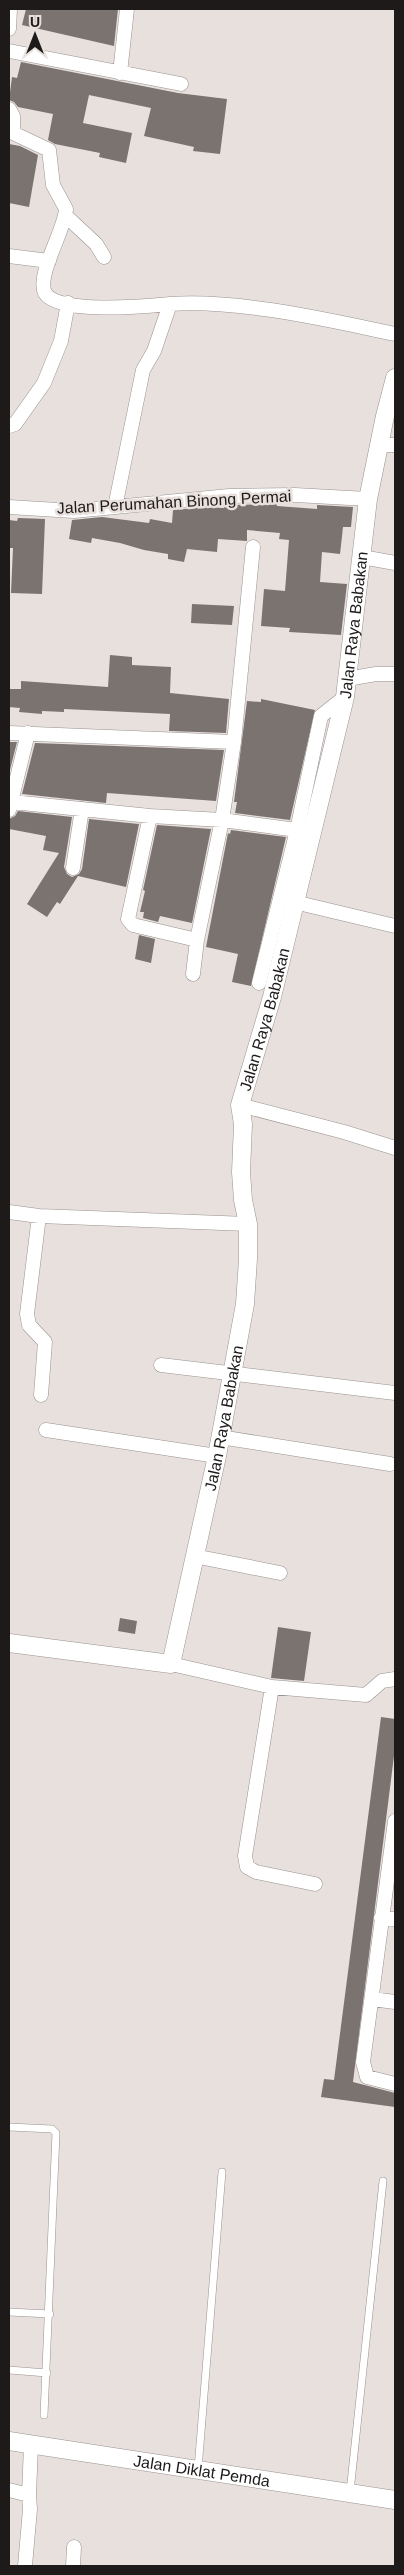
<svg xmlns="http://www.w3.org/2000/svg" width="404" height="2575" font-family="Helvetica,sans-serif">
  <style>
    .building { fill: #7a7370 }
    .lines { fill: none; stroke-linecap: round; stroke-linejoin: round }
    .service-casing { stroke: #99928f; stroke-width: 8 }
    .minor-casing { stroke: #99928f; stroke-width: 15 }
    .tertiary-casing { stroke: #99928f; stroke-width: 19 }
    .service { stroke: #fff; stroke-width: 7 }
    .minor { stroke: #fff; stroke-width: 14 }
    .tertiary { stroke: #fff; stroke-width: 18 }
    .labels { text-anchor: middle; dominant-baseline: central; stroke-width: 5; stroke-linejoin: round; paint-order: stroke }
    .street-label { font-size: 16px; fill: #1d1a19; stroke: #e8e0dd }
  </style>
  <rect width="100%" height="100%" fill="#e8e0dd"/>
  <!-- building -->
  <path class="building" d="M 26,9 L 118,9 L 114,46 L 22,25 Z
    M 21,62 L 178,93 L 227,99 L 220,154 L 193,151 L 194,147 L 144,136 L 151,108 L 89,95 L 83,123 L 132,133 L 126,163 L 99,157 L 100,153 L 55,144 L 48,140 L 53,114 L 18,107 L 14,102 L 9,100 L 12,77 L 17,78 Z
    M 9,144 L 20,146 L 38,155 L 29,207 L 9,203 Z
    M 277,504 L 277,506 L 317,509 L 317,505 L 353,507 L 351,527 L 343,527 L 340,554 L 322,552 L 320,582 L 347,584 L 341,635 L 289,632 L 290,628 L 261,626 L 264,589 L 285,591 L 289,540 L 279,539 L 280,533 L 247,530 L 247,541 L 218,539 L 217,552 L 187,549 L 184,562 L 168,559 L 168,554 L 144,550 L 120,543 L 92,538 L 91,543 L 69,539 L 72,520 L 102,517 L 149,523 L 150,519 L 172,523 L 173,510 L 206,507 L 224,508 L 224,505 L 229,505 Z
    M 18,518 L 45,519 L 42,594 L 11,593 L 13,548 L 9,548 L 9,520 L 17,521 Z
    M 192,604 L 234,606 L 232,625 L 191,623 Z
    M 110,655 L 132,657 L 132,665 L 171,667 L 170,693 L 229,699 L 226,733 L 169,731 L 170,714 L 64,709 L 64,712 L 42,711 L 42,714 L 19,712 L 20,708 L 9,707 L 9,689 L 21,689 L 21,681 L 108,687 Z
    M 261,699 L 315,710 L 290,820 L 235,813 L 237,802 L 234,802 L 247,701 L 261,702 Z
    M 9,742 L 17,742 L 9,774 Z
    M 35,743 L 224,750 L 216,801 L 107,793 L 106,803 L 22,794 Z
    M 18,811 L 72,817 L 64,867 L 67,874 L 72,877 L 79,874 L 82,869 L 89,819 L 139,824 L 126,887 L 78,876 L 60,904 L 57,902 L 47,917 L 27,904 L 59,853 L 43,850 L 46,836 L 9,829 L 9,819 L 15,816 Z
    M 157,825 L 211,829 L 192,923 L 160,916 L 158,922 L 143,918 L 144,912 L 140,912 L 145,891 L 143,890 Z
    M 231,830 L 286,837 L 251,986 L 232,982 L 238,954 L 206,947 L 228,833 L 230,834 Z
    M 139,935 L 155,939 L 151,963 L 135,959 Z
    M 120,1618 L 137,1621 L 135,1634 L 118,1631 Z
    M 278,1627 L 311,1632 L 304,1681 L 271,1678 Z
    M 381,1717 L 395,1719 L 395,1748 L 353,2082 L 395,2093 L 395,2107 L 321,2097 L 324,2079 L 334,2080 Z"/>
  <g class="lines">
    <defs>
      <path id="service" d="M 9,2127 L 52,2129 L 56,2133 L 44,2415
        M 9,2312 L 50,2314
        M 9,2370 L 47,2373
        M 198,2469 L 222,2172
        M 350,2492 L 383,2181"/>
      <path id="minor" d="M 9,29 L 10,9
        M 9,51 L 181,84
        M 120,73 L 127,9
        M 9,109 L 13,116 L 13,133 L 49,150 L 53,185 L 66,209 C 65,230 36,275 45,293 C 58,315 148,306 170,304 C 238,299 328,320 395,334
        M 66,216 L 96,244 L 104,257
        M 9,256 L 49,261
        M 9,426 L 15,424 L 44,383 L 61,341 L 68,303
        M 379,445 L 395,445
        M 9,507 L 74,511 L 229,496 L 295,495 L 368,499
        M 115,507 L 143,370 L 154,351 L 170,304
        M 362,557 L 395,563
        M 347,679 L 376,674 L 395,674
        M 9,733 L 234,742 L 222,820 L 197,940 L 133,925 L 128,919 L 150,816
        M 234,742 L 253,547
        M 12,802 L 150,816 L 222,820 L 297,830
        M 9,810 L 28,733
        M 73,868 L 82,809
        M 294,902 L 395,926
        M 193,974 L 197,940
        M 259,983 L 297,830 L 321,716 L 345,697
        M 240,1105 L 344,1132 L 395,1148
        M 9,1212 L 39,1216 L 248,1224
        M 39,1216 L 27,1314 L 29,1325 L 45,1342 L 41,1395
        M 161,1365 L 395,1393
        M 46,1430 L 217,1456
        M 220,1437 L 390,1464
        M 194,1556 L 280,1573
        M 171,1664 L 272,1687 L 366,1695 L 382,1681 L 395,1679
        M 272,1687 L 245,1856 L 247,1867 L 256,1872 L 315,1884
        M 395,1821 L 363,2062 L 367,2077 L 395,2084
        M 381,1918 L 395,1919
        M 372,1999 L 395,2002
        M 9,2490 L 29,2495 L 30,2509 L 25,2566
        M 29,2495 L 31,2445
        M 73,2566 L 74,2547"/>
      <g id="tertiary">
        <path id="s1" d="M 9,1643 L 171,1664 L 217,1456 L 245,1304 L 248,1259 L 248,1224 L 243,1200 L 241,1172 L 243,1124 L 240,1105 L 272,997 L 345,697 L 368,499 L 385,416 L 395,378"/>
        <path id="s2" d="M 9,2441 L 395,2500"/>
      </g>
    </defs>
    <!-- service casing -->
    <use href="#service" class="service-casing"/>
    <!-- minor casing -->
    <use href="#minor" class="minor-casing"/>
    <!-- tertiary casing -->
    <use href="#tertiary" class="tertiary-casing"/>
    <!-- service -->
    <use href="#service" class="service"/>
    <!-- minor -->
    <use href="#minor" class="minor"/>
    <!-- tertiary -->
    <use href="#tertiary" class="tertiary"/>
  </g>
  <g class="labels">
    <!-- street labels -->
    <g class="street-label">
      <text transform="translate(174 502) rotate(-3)">Jalan Perumahan Binong Permai</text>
      <text stroke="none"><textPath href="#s1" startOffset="1225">Jalan Raya Babakan</textPath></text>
      <text stroke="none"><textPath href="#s1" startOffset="820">Jalan Raya Babakan</textPath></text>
      <text stroke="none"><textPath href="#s1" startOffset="415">Jalan Raya Babakan</textPath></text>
      <text stroke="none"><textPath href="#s2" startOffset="195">Jalan Diklat Pemda</textPath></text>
    </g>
  </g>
  <!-- border -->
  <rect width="404" height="2575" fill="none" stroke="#1d1a19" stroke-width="20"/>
  <!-- north arrow -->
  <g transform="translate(35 35)" stroke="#e8e0dd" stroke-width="4" paint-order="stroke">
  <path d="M0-4L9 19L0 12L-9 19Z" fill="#1d1a19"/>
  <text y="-8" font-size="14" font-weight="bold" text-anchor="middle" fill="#1d1a19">U</text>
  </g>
</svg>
